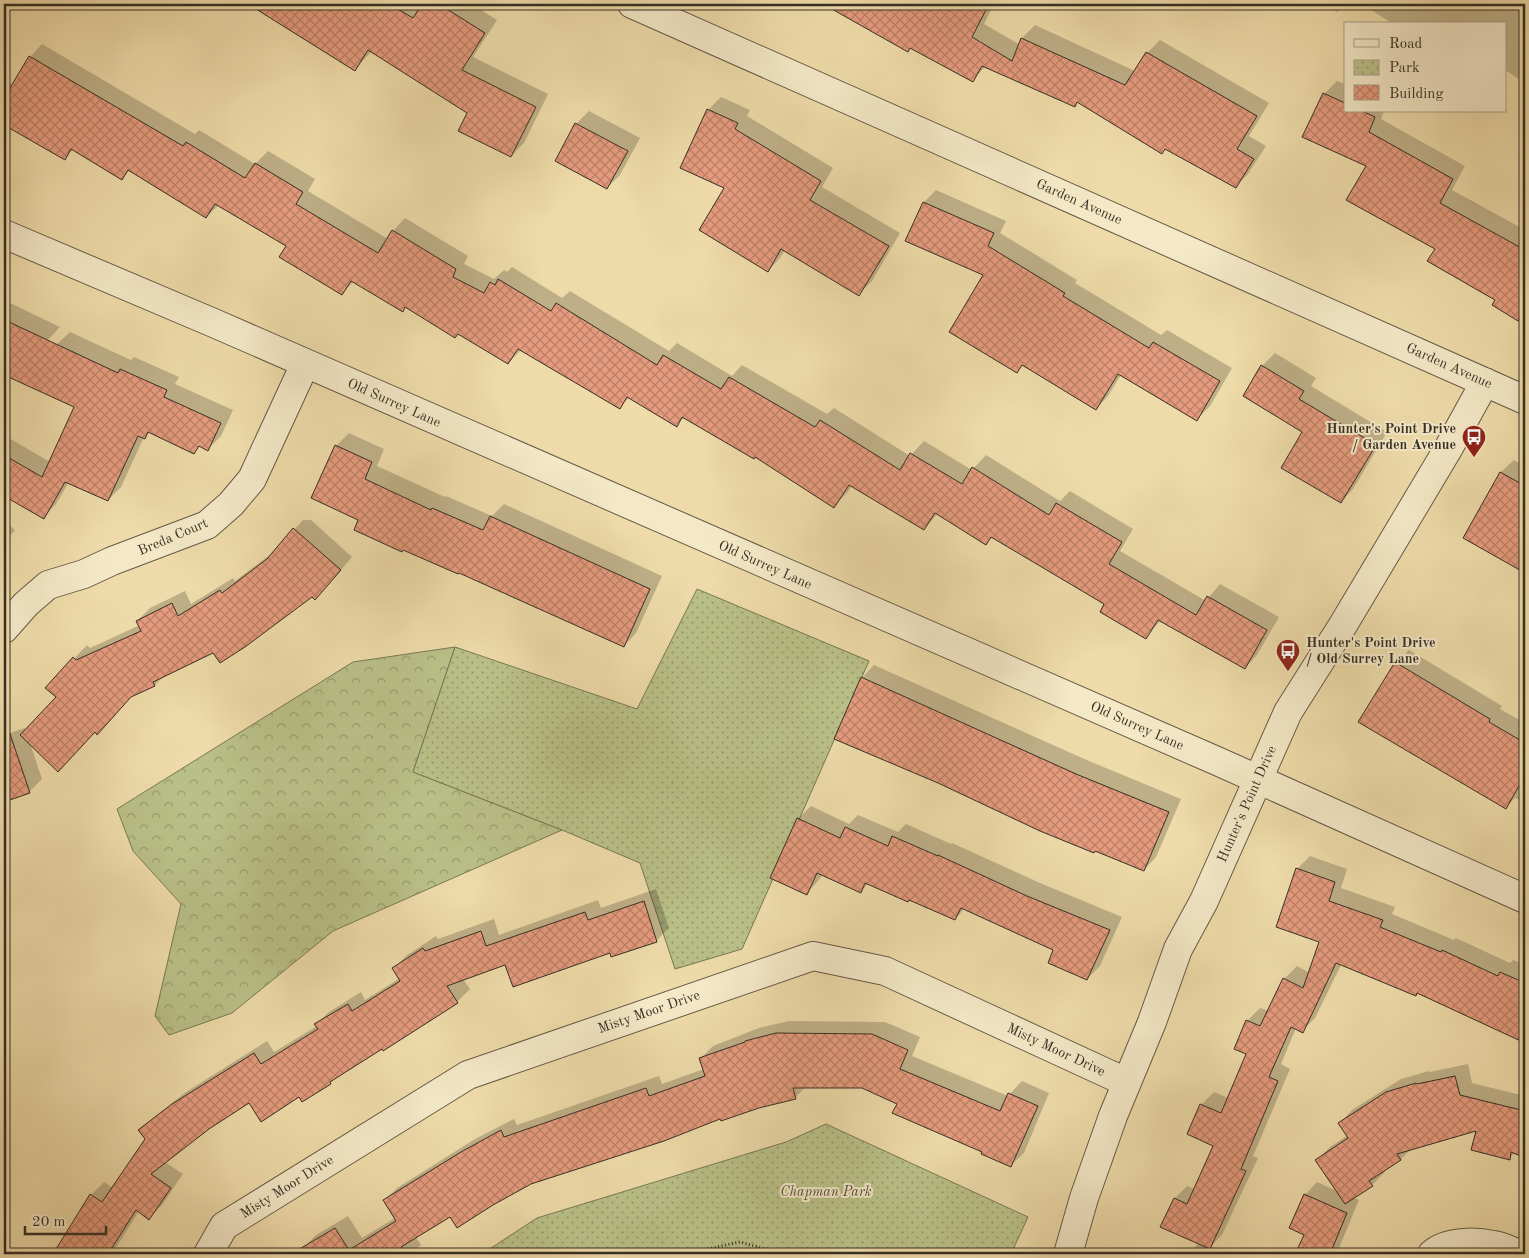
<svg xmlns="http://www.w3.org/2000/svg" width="1529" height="1258" font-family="'Old Standard TT',serif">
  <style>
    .forest { fill: url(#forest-crowns); stroke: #787856 }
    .park { fill: url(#park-dots); stroke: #787856 }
    .shadow { fill: #0003 }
    .building { fill: url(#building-cross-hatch); stroke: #362f25 }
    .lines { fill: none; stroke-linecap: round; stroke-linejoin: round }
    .minor-casing { stroke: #645a46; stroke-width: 30 }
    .path { stroke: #362f25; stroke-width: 3; stroke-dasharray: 1 2.5; stroke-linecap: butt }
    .minor { stroke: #f4e8c7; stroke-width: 28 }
    .labels { text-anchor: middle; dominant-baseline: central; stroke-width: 4; stroke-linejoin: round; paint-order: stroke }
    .street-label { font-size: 14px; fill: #362f25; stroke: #f4e8c7 }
    .poi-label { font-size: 14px; font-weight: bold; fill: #362f25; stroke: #f4e8c7; text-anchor: end }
    .park-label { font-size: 14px; font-style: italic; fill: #504c39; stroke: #f4e8c7 }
  </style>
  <defs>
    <pattern id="forest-crowns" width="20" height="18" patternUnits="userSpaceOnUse" patternTransform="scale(1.25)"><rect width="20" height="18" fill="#b9c087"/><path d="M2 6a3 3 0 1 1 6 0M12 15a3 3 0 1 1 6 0" fill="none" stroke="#979c6e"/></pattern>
    <pattern id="park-dots" width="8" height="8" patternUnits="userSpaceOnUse" patternTransform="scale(1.25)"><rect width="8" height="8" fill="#b9c087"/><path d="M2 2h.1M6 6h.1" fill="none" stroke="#979c6e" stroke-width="1.8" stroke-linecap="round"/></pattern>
    <pattern id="building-cross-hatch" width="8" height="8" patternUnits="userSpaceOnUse" patternTransform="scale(1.25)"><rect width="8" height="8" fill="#e59b7d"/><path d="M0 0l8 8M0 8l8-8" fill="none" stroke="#ba7f66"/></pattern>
  </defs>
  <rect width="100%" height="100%" fill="#eedba9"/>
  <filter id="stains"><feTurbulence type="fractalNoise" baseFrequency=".004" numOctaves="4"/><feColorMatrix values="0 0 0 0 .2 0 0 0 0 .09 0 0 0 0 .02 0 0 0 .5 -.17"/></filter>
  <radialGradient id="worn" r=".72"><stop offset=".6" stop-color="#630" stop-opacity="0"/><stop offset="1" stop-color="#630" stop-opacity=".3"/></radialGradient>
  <!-- forest -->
  <path class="forest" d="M 455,647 L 413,772 L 562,830 L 333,931 L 232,1013 L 169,1035 L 155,1016 L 181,904 L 133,851 L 117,809 L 353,662 Z"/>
  <!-- park -->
  <path class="park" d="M 697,589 L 869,661 L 742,949 L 675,969 L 640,863 L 562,830 L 413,772 L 455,647 L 637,709 Z
    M 826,1124 L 1028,1217 L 1011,1254 L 482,1254 L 537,1218 L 786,1142 Z"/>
  <!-- shadow -->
  <path class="shadow" d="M 250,4 L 471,4 L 497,20 L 473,57 L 548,94 L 524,143 L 511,156 L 468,112 L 372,51 L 355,69 Z
    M 845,4 L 994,4 L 984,24 L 1020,45 L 1022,38 L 1035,25 L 1135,71 L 1147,53 L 1160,40 L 1269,103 L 1249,136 L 1266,146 L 1248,174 L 1235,187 L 1079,101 L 1075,105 L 986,66 L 972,80 L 911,47 L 908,51 Z
    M 1324,4 L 1345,4 L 1337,12 Z
    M 1362,4 L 1525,4 L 1525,83 L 1505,70 L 1505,24 L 1393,24 Z
    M 42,44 L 195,134 L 199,130 L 255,164 L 268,151 L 315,179 L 308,191 L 388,239 L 393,231 L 405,218 L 468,256 L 464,264 L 494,279 L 504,270 L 507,272 L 512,267 L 562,298 L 570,291 L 669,351 L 677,343 L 732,376 L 742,365 L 827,414 L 834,408 L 910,456 L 924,441 L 972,470 L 986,455 L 1060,501 L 1070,491 L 1133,529 L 1120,551 L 1206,601 L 1220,584 L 1279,617 L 1257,655 L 1245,668 L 1161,620 L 1146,637 L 1106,604 L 993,537 L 986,543 L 938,513 L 924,529 L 852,486 L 847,493 L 834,506 L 755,456 L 685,417 L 676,425 L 630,397 L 619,407 L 521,350 L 508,363 L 459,333 L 406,307 L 403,310 L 354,281 L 342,294 L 288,246 L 219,205 L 206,217 L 130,170 L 122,178 L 74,149 L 64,158 L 4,123 L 4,101 L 30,57 Z
    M 1337,81 L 1345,84 L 1345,111 L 1384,111 L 1381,119 L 1465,166 L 1452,190 L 1525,230 L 1525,311 L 1518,319 L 1497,299 L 1436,248 L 1368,165 L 1304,136 L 1325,93 Z
    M 721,97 L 750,110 L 747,116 L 833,168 L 822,187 L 900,233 L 872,281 L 859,294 L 785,250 L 780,258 L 768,271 L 726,187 L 708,110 Z
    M 589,111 L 640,138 L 620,175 L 607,188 L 576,124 Z
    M 936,190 L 1006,221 L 1000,233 L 1077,280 L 1075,283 L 1161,335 L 1167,330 L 1232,368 L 1210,406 L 1197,419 L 1121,375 L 1108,396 L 1096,409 L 1023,365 L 1017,371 L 984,275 L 924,202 Z
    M 4,300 L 60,327 L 12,378 L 4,374 Z
    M 70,332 L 131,360 L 134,357 L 179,377 L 175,384 L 233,410 L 221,436 L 208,449 L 200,446 L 194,452 L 150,432 L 144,437 L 121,487 L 108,500 L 69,482 L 56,504 L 44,517 L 4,494 L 4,443 L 9,438 L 50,462 L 76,406 L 57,344 Z
    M 1275,353 L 1316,378 L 1311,386 L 1387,432 L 1353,489 L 1341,502 L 1304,431 L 1262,366 Z
    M 349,433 L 384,449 L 377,466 L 445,497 L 446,496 L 492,516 L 504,504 L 662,576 L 636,633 L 624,646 L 360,519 L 336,446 Z
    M 1514,460 L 1525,466 L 1525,571 L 1465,537 L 1501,472 Z
    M 303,520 L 311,520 L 352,557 L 328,585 L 214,651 L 165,675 L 155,685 L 132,695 L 95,731 L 30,743 L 42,779 L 29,792 L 4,801 L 4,735 L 25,728 L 26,731 L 58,697 L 47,687 L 87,645 L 90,648 L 140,625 L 137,621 L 150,608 L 185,591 L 191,604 L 233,578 L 235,581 L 276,550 Z
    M 4,521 L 15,530 L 4,543 Z
    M 1409,650 L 1502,706 L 1500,709 L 1525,723 L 1525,803 L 1515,798 L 1506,807 L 1396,663 Z
    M 874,665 L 1089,761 L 1181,799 L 1156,857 L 1144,870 L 862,678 Z
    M 811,806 L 849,824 L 858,815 L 898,832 L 906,824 L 951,844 L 952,843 L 1040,883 L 1122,917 L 1100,966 L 1087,979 L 1055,949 L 965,908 L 955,919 L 869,883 L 861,891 L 823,874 L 819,880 L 807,893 L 798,819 Z
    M 1310,856 L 1347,869 L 1341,888 L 1395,907 L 1392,914 L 1454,940 L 1456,938 L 1510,963 L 1513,960 L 1525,965 L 1525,1041 L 1418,992 L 1342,963 L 1315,1018 L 1302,1031 L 1296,1028 L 1281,1064 L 1290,1069 L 1253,1156 L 1258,1158 L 1222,1235 L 1211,1246 L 1229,1254 L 1187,1254 L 1199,1243 L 1175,1198 L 1187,1186 L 1195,1189 L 1214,1145 L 1201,1105 L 1214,1092 L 1228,1098 L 1248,1054 L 1235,1048 L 1248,1020 L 1260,1008 L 1269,1011 L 1284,979 L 1297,966 L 1310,973 L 1321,941 L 1297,869 Z
    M 656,889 L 669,928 L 656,941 L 611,951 L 506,963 L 463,979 L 470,989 L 457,1002 L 384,1049 L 383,1047 L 337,1076 L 330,1083 L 300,1095 L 250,1101 L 208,1128 L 165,1162 L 183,1174 L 162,1205 L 149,1218 L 139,1211 L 112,1254 L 53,1254 L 91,1195 L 104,1182 L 113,1188 L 147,1139 L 140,1130 L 153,1118 L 186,1092 L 267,1041 L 274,1052 L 317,1026 L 316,1024 L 329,1012 L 361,992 L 365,1000 L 400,978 L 393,969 L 406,956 L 436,936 L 438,939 L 494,919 L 499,935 L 598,900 L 601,908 Z
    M 789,1021 L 885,1022 L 920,1037 L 912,1056 L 1008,1096 L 1022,1081 L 1049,1093 L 1024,1153 L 1011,1165 L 898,1103 L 863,1087 L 806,1086 L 795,1098 L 721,1118 L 531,1183 L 450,1215 L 415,1236 L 421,1245 L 411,1254 L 307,1254 L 303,1248 L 316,1235 L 348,1216 L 362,1238 L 395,1218 L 385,1200 L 397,1188 L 475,1139 L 514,1119 L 517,1125 L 659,1076 L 662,1084 L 704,1069 L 700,1059 L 713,1046 L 759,1028 Z
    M 1468,1064 L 1472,1083 L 1525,1096 L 1525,1157 L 1515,1153 L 1509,1158 L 1478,1130 L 1411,1149 L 1401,1159 L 1383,1170 L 1385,1172 L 1372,1185 L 1352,1197 L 1359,1200 L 1339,1248 L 1353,1254 L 1297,1254 L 1305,1234 L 1305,1195 L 1317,1182 L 1337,1191 L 1317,1160 L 1330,1147 L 1348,1135 L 1340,1123 L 1352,1110 L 1401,1079 L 1429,1071 L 1430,1072 Z"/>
  <!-- building -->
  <path class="building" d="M 248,4 L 389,4 L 413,18 L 422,4 L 439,4 L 485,33 L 462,70 L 536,107 L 511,157 L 458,131 L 467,113 L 368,50 L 355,71 Z
    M 823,4 L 989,4 L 972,37 L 1012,61 L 1021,38 L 1125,85 L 1146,52 L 1257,116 L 1237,149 L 1254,159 L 1236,188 L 1165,149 L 1162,154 L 1077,102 L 1075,107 L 982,66 L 973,82 L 910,48 L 908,52 Z
    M 29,56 L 183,146 L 186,142 L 245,178 L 255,163 L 303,192 L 296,204 L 378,253 L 392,230 L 456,269 L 453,277 L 484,293 L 490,282 L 495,285 L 498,279 L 551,311 L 556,303 L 657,365 L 663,355 L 721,389 L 729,377 L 815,427 L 820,420 L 900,470 L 910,453 L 962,484 L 972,467 L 1049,515 L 1056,503 L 1122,542 L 1109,564 L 1196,615 L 1207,596 L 1267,630 L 1245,669 L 1158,620 L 1146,639 L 1100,612 L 1104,604 L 991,537 L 986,545 L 935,513 L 924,530 L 849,485 L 834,508 L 755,457 L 754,459 L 682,417 L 677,427 L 627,397 L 620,409 L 518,349 L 508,364 L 458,334 L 455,338 L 405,307 L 403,312 L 351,281 L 342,295 L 279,257 L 286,246 L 215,204 L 206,218 L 128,170 L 122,180 L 71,149 L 65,160 L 4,125 L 4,98 Z
    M 1323,93 L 1345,103 L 1345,111 L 1362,111 L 1375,117 L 1369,132 L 1453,179 L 1440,203 L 1525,250 L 1525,309 L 1518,321 L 1492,305 L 1495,300 L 1427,261 L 1435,249 L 1346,200 L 1366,166 L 1302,137 Z
    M 707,109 L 738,123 L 735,129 L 821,181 L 810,200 L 889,246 L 859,296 L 781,249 L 768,272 L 699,230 L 724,188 L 680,168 Z
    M 575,123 L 628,151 L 607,189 L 555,161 Z
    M 923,202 L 994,233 L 988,246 L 1065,293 L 1063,296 L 1149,348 L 1153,342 L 1220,381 L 1197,421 L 1118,374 L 1096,410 L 1022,365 L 1017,373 L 949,332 L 983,275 L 905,241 Z
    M 9,322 L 118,373 L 120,369 L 167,390 L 164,397 L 221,423 L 208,451 L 199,446 L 194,454 L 148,432 L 145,439 L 138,436 L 108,501 L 65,482 L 44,519 L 4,496 L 4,455 L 42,477 L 74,407 L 4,375 L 4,334 Z
    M 1261,365 L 1304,391 L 1299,399 L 1376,445 L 1341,503 L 1281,468 L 1302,432 L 1243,396 Z
    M 335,445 L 372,462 L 365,479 L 431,510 L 432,508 L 483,530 L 490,516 L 650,589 L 624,647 L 459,573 L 458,574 L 403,550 L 402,552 L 354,530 L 358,520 L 311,498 Z
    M 1500,472 L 1525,486 L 1525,573 L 1463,538 Z
    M 293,528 L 341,570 L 315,600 L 312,597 L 245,647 L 220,663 L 213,653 L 153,682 L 155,686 L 131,697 L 97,735 L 95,732 L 58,772 L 20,735 L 56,697 L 45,688 L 73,657 L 76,660 L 141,631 L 136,621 L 172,603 L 178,616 L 220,590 L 222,593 L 267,559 Z
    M 1395,662 L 1490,719 L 1489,722 L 1525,743 L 1525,775 L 1506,809 L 1358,722 Z
    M 861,677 L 1076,774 L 1169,812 L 1144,871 L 1095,851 L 1094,853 L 1040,831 L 938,783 L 834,739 Z
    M 8,728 L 30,793 L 4,802 L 4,729 Z
    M 797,818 L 840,838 L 845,827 L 888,846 L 892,836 L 938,856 L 938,855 L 1027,896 L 1110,930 L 1087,980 L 1048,963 L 1053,950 L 961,908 L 955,920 L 909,900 L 908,902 L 865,883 L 861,893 L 817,873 L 807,895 L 770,878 Z
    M 1296,868 L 1335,882 L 1329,901 L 1383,920 L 1380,927 L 1441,952 L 1442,950 L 1498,976 L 1500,972 L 1525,983 L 1525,1043 L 1417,993 L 1416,996 L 1336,963 L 1303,1033 L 1291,1027 L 1269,1077 L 1278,1081 L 1241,1169 L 1246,1171 L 1210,1249 L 1160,1227 L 1174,1198 L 1187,1204 L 1213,1146 L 1187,1134 L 1200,1104 L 1221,1113 L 1246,1054 L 1234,1049 L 1246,1020 L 1260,1026 L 1283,978 L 1303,988 L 1319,942 L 1276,927 Z
    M 644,901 L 657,942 L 611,957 L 610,953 L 513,987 L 505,965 L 447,986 L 458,1003 L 383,1051 L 382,1049 L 330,1082 L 331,1084 L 302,1102 L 299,1097 L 261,1122 L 249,1103 L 209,1129 L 151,1174 L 171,1188 L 149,1220 L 136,1210 L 108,1254 L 53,1254 L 90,1194 L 102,1202 L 145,1139 L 138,1130 L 172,1104 L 254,1053 L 261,1064 L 318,1029 L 314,1024 L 348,1004 L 352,1011 L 400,981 L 392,968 L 423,948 L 425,951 L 481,931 L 486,946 L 585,912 L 588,920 Z
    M 776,1033 L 872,1034 L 908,1050 L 900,1069 L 1000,1111 L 1008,1093 L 1038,1106 L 1011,1167 L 981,1154 L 982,1152 L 892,1113 L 897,1104 L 862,1088 L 793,1088 L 796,1099 L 759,1108 L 721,1121 L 720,1119 L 664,1141 L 531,1184 L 493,1205 L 457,1228 L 450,1217 L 401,1247 L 406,1254 L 291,1254 L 335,1228 L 349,1250 L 396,1221 L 383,1200 L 461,1152 L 501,1130 L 504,1137 L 646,1088 L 649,1096 L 705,1076 L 699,1058 L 745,1042 L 745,1041 Z
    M 1455,1076 L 1460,1095 L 1525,1111 L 1525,1158 L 1511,1152 L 1510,1160 L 1471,1150 L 1476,1131 L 1397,1154 L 1401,1160 L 1369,1181 L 1373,1186 L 1345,1204 L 1315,1160 L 1348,1138 L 1338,1123 L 1386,1092 L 1416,1083 L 1417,1084 Z
    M 1304,1194 L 1347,1213 L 1330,1254 L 1295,1254 L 1304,1235 L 1289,1228 Z"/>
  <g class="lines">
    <defs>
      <path id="minor" d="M 632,4 L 1525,400
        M 4,234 L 216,324 L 1217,761 L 1525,899
        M 4,629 L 26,604 L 48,585 L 84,574 L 112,561 L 207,525 L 231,504 L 252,479 L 305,364
        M 208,1254 L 224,1226 L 468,1075 L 813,956 L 885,971 L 1126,1082
        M 1068,1254 L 1084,1198 L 1113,1116 L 1152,1022 L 1178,949 L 1204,901 L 1288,712 L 1343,625 L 1448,449 L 1485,382
        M 1432,1254 C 1446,1241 1476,1241 1493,1245 C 1502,1246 1511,1251 1519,1254"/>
    </defs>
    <!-- minor casing -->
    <use href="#minor" class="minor-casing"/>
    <!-- path -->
    <path class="path" d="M 684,1254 L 740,1242 L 784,1254"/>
    <!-- minor -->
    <use href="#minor" class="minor"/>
  </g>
  <!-- icons -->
  <defs>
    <symbol id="bus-pin" viewBox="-11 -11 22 30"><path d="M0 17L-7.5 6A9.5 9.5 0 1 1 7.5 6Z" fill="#8f2418" stroke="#f4e8c7"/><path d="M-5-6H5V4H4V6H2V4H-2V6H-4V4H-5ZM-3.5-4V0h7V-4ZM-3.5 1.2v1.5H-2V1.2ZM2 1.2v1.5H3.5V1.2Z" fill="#fff"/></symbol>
  </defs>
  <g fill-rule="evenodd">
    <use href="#bus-pin" x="1460" y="423" width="28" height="38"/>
    <use href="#bus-pin" x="1274" y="637" width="28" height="38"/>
  </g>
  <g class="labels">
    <!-- street labels -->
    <g class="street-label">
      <text transform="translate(1079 202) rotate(24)">Garden Avenue</text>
      <text transform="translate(1449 366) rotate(24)">Garden Avenue</text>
      <text transform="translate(394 403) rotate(24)">Old Surrey Lane</text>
      <text transform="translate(173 537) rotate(-23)">Breda Court</text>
      <text transform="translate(765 565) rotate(24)">Old Surrey Lane</text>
      <text transform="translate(1137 726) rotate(24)">Old Surrey Lane</text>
      <text transform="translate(1247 804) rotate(-66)">Hunter's Point Drive</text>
      <text transform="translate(649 1012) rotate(-19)">Misty Moor Drive</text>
      <text transform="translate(1056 1050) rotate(25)">Misty Moor Drive</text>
      <text transform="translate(287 1187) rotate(-32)">Misty Moor Drive</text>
    </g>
    <!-- poi labels -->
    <g class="poi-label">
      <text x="1456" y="429">Hunter's Point Drive<tspan x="1456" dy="16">/ Garden Avenue</tspan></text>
      <text x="1306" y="643" text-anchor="start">Hunter's Point Drive<tspan x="1306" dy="16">/ Old Surrey Lane</tspan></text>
    </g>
    <!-- park labels -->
    <g class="park-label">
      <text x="826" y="1192">Chapman Park</text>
    </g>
  </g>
  <!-- margin -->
  <rect width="1529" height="1258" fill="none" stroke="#eedba9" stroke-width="20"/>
  <rect x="5" y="5" width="1519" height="1248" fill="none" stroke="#362f25" stroke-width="2.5"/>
  <rect x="10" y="10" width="1509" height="1238" fill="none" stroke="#362f25"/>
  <!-- legend -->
  <rect x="1344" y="22" width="162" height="90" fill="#f4e8c7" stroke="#a89e86"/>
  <rect x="1354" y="39" width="25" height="8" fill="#f4e8c7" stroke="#a89e86"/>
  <text x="1389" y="48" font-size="15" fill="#362f25">Road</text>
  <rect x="1354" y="60" width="25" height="15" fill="url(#park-dots)" stroke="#a89e86"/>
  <text x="1389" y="72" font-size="15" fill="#362f25">Park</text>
  <rect x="1354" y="85" width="25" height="15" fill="url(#building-cross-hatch)" stroke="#a89e86"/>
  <text x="1389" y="98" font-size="15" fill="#362f25">Building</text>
  <!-- scale -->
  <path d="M25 1226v8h81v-8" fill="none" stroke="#362f25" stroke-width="2.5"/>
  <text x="32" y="1226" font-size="15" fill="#362f25" stroke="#f4e8c7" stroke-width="4" paint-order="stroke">20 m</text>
  <rect width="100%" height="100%" filter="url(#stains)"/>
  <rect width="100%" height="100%" fill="url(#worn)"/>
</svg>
